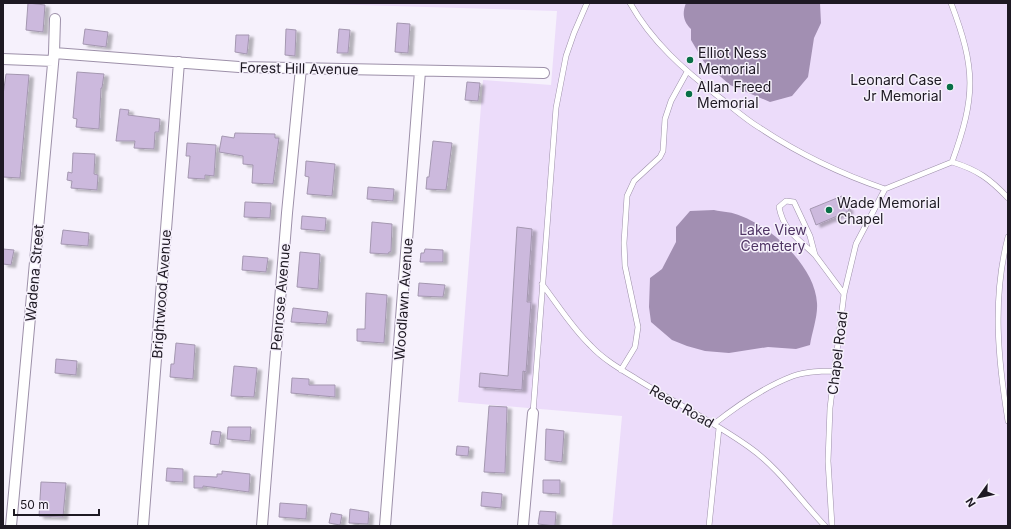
<svg xmlns="http://www.w3.org/2000/svg" width="1011" height="529" font-family="Inter,sans-serif">
  <style>
    .green { fill: #ecdcfa }
    .water { fill: #a28fb2 }
    .building { fill: #ccb9dd; stroke: #a497b0; filter: url(#shadow) }
    .lines { fill: none; stroke-linecap: round; stroke-linejoin: round }
    .service-casing { stroke: #9d90a9; stroke-width: 6 }
    .minor-casing { stroke: #9d90a9; stroke-width: 12 }
    .service { stroke: #fff; stroke-width: 5 }
    .minor { stroke: #fff; stroke-width: 10 }
    .poi-dot { fill: #076f46; stroke: #f6f1fc; stroke-width: 1.5 }
    .labels { text-anchor: middle; dominant-baseline: central; stroke-width: 3; stroke-linejoin: round; paint-order: stroke }
    .poi-label { font-size: 14px; fill: #1e1923; stroke: #f6f1fc; text-anchor: start }
    .street-label { font-size: 14px; fill: #1e1923; stroke: #f6f1fc }
    .park-label { font-size: 14px; fill: #4f3464; stroke: #f6f1fc }
  </style>
  <defs>
    <filter id="shadow"><feDropShadow dx="4.5" dy="2.5" stdDeviation="1" flood-color="#0004"/></filter>
  </defs>
  <rect width="100%" height="100%" fill="#f6f1fc"/>
  <!-- green -->
  <path class="green" d="M 293,3 L 1008,3 L 1008,526 L 612,526 L 622,416 L 458,402 L 483,80 L 551,85 L 557,11 Z"/>
  <!-- water -->
  <path class="water" d="M 686,3 L 820,3 L 821,23 L 814,38 L 808,77 L 792,96 L 770,102 L 730,85 L 704,62 L 691,40 L 691,29 C 683,21 682,13 686,3 Z
    M 714,210 C 723,212 733,212 741,216 C 773,228 815,267 817,303 C 818,316 812,332 810,345 L 796,349 L 768,347 L 729,353 L 705,351 L 687,346 L 672,340 L 651,322 L 649,307 L 650,278 L 662,269 L 676,242 L 676,227 L 690,211 Z"/>
  <!-- building -->
  <path class="building" d="M 28,3 L 45,5 L 43,32 L 26,30 Z
    M 397,23 L 410,24 L 408,53 L 395,52 Z
    M 85,29 L 108,32 L 106,47 L 83,44 Z
    M 286,29 L 296,30 L 295,56 L 285,55 Z
    M 339,29 L 350,30 L 348,53 L 337,53 Z
    M 236,35 L 249,35 L 247,54 L 235,52 Z
    M 77,72 L 104,74 L 102,88 L 101,88 L 99,129 L 76,127 L 77,119 L 73,118 Z
    M 6,74 L 29,75 L 20,178 L 3,177 L 3,95 Z
    M 467,82 L 480,83 L 478,101 L 465,100 Z
    M 120,109 L 129,110 L 128,115 L 160,119 L 159,132 L 155,132 L 154,149 L 134,148 L 135,141 L 116,141 Z
    M 235,133 L 275,134 L 275,138 L 279,138 L 273,184 L 252,183 L 253,165 L 243,164 L 243,156 L 219,152 L 222,136 L 234,138 Z
    M 433,141 L 452,143 L 446,190 L 426,189 L 427,177 L 429,177 Z
    M 187,143 L 216,145 L 214,176 L 205,175 L 205,179 L 188,178 L 190,156 L 186,156 Z
    M 73,153 L 95,154 L 94,174 L 98,175 L 97,190 L 71,188 L 72,181 L 67,180 L 68,172 L 72,173 Z
    M 306,161 L 335,164 L 332,196 L 307,194 L 309,177 L 305,176 Z
    M 368,187 L 394,189 L 393,201 L 367,199 Z
    M 842,196 L 849,211 L 816,225 L 810,209 Z
    M 245,202 L 271,203 L 270,218 L 244,217 Z
    M 302,216 L 326,218 L 325,231 L 301,229 Z
    M 372,222 L 392,224 L 391,252 L 389,252 L 388,254 L 370,253 Z
    M 517,227 L 532,229 L 527,302 L 531,302 L 526,372 L 523,371 L 522,390 L 479,387 L 480,373 L 508,376 Z
    M 63,230 L 89,233 L 88,246 L 61,244 Z
    M 3,249 L 14,250 L 11,265 L 3,264 Z
    M 425,249 L 443,250 L 443,262 L 420,262 L 421,253 L 424,253 Z
    M 300,252 L 320,254 L 318,289 L 297,287 Z
    M 243,256 L 268,258 L 266,272 L 242,270 Z
    M 419,283 L 445,285 L 443,297 L 418,296 Z
    M 366,293 L 387,295 L 384,343 L 357,341 L 357,329 L 365,329 Z
    M 293,308 L 328,312 L 326,324 L 291,322 Z
    M 176,343 L 195,345 L 193,379 L 170,377 L 171,364 L 174,364 Z
    M 56,359 L 77,361 L 76,375 L 55,373 Z
    M 234,366 L 257,368 L 254,397 L 231,396 Z
    M 292,378 L 309,379 L 309,385 L 335,385 L 335,397 L 291,393 Z
    M 489,406 L 507,407 L 505,473 L 484,472 Z
    M 228,427 L 251,427 L 250,441 L 227,439 Z
    M 546,429 L 564,431 L 562,462 L 545,460 Z
    M 212,431 L 221,432 L 219,445 L 210,444 Z
    M 457,446 L 469,447 L 468,456 L 456,455 Z
    M 167,468 L 183,469 L 183,482 L 166,481 Z
    M 222,471 L 250,474 L 249,492 L 203,486 L 203,488 L 194,488 L 194,476 L 217,477 L 217,474 L 222,474 Z
    M 543,480 L 560,480 L 560,494 L 543,493 Z
    M 41,482 L 66,483 L 63,517 L 39,516 Z
    M 482,492 L 502,494 L 501,508 L 481,506 Z
    M 280,503 L 307,505 L 306,519 L 279,517 Z
    M 350,509 L 369,512 L 368,524 L 349,523 Z
    M 540,511 L 556,512 L 555,526 L 538,524 Z
    M 331,513 L 342,515 L 340,525 L 329,523 Z"/>
  <g class="lines">
    <defs>
      <path id="service" d="M 630,3 C 652,42 684,70 719,97 C 732,107 745,119 760,128 C 799,154 841,174 885,189 L 952,162 C 978,170 990,179 1008,198
        M 951,3 C 976,69 976,96 952,162
        M 1008,237 C 992,298 998,360 1008,421
        M 815,255 C 798,238 784,232 779,207 L 786,201 L 794,202 L 810,236 L 815,255 L 844,294
        M 542,284 C 558,305 572,328 591,346 C 603,359 620,369 635,378 C 673,402 713,421 749,447 C 779,468 800,500 825,526
        M 621,370 L 635,347 L 638,327 L 625,266 L 624,243 L 627,196 L 634,181 L 660,157 L 663,151 L 665,119 L 671,101 L 687,72
        M 533,413 L 556,108 L 566,56 L 574,33 L 587,3
        M 714,424 C 738,405 764,387 793,376 C 806,371 822,371 835,371
        M 709,526 L 719,428
        M 832,526 L 828,461 L 830,408 L 844,294 L 856,244 L 885,189"/>
      <path id="minor" d="M 54,53 L 239,67 L 544,73
        M 3,59 L 53,61
        M 11,526 L 54,53 L 55,19
        M 143,526 L 179,62
        M 262,526 L 287,213 L 301,68
        M 385,526 L 420,71
        M 523,526 L 533,413"/>
    </defs>
    <!-- service casing -->
    <use href="#service" class="service-casing"/>
    <!-- minor casing -->
    <use href="#minor" class="minor-casing"/>
    <!-- service -->
    <use href="#service" class="service"/>
    <!-- minor -->
    <use href="#minor" class="minor"/>
  </g>
  <!-- markers -->
  <g class="poi-dot">
    <circle cx="690" cy="60" r="4"/>
    <circle cx="950" cy="87" r="4"/>
    <circle cx="689" cy="94" r="4"/>
    <circle cx="829" cy="210" r="4"/>
  </g>
  <g class="labels">
    <!-- poi labels -->
    <g class="poi-label">
      <text x="698" y="52">Elliot Ness<tspan x="698" dy="16">Memorial</tspan></text>
      <text x="942" y="79" text-anchor="end">Leonard Case<tspan x="942" dy="16">Jr Memorial</tspan></text>
      <text x="697" y="86">Allan Freed<tspan x="697" dy="16">Memorial</tspan></text>
      <text x="837" y="202">Wade Memorial<tspan x="837" dy="16">Chapel</tspan></text>
    </g>
    <!-- street labels -->
    <g class="street-label">
      <text transform="translate(299 68) rotate(1)">Forest Hill Avenue</text>
      <text transform="translate(34 273) rotate(-85)">Wadena Street</text>
      <text transform="translate(161 294) rotate(-86)">Brightwood Avenue</text>
      <text transform="translate(280 297) rotate(-85)">Penrose Avenue</text>
      <text transform="translate(403 299) rotate(-86)">Woodlawn Avenue</text>
      <text transform="translate(837 353) rotate(-83)">Chapel Road</text>
      <text transform="translate(682 406) rotate(30)">Reed Road</text>
    </g>
    <!-- park labels -->
    <g class="park-label">
      <text x="773" y="229">Lake View<tspan x="773" dy="16">Cemetery</tspan></text>
    </g>
  </g>
  <!-- border -->
  <rect width="1011" height="529" fill="none" stroke="#1e1923" stroke-width="8"/>
  <!-- north arrow -->
  <g transform="translate(979 497) rotate(237)" stroke="#f6f1fc" stroke-width="3" paint-order="stroke">
  <path d="M0-3L7 15L0 10L-7 15Z" fill="#1e1923"/>
  <text y="-6" font-size="11" font-weight="bold" text-anchor="middle" fill="#1e1923">N</text>
  </g>
  <!-- scale -->
  <path d="M14 509v6h85v-6" fill="none" stroke="#1e1923" stroke-width="2"/>
  <text x="20" y="509" font-size="12" fill="#1e1923" stroke="#f6f1fc" stroke-width="3" paint-order="stroke">50 m</text>
</svg>
